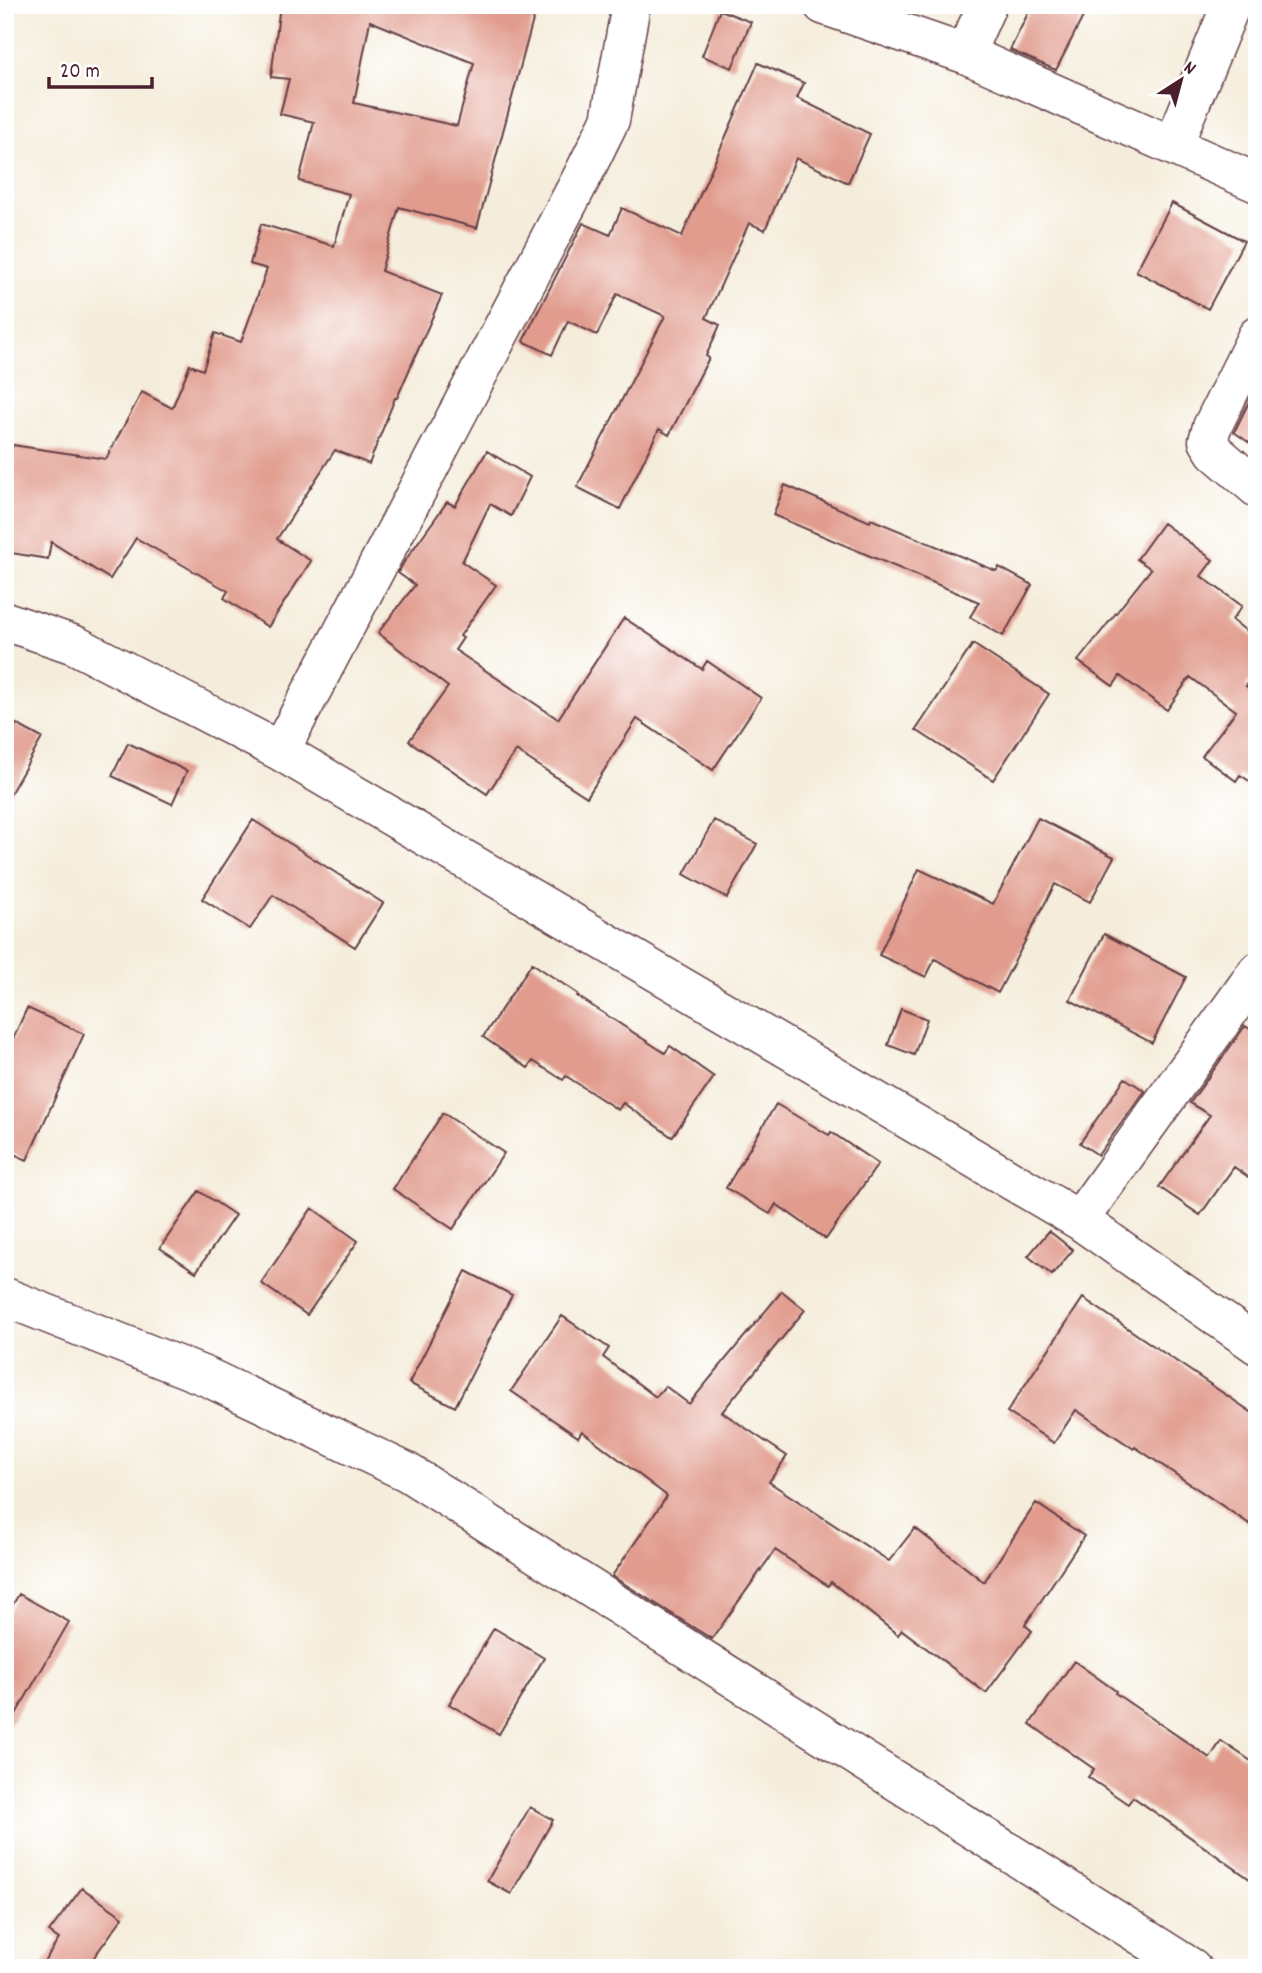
<svg xmlns="http://www.w3.org/2000/svg" width="1262" height="1973" font-family="Dekko,sans-serif">
  <style>
    .building { fill: #e19c8e; fill-rule: evenodd }
    .lines { fill: none; stroke-linecap: round; stroke-linejoin: round }
    .minor-casing { stroke: #643e45; stroke-width: 41 }
    .minor { stroke: #fff; stroke-width: 38 }
  </style>
  <rect width="100%" height="100%" fill="#fff"/>
  <filter id="ink" filterUnits="userSpaceOnUse"><feTurbulence type="fractalNoise" baseFrequency=".0143" numOctaves="2"/><feDisplacementMap in="SourceGraphic" scale="14" xChannelSelector="R" yChannelSelector="G"/><feConvolveMatrix kernelMatrix="1 2 1 2 8 2 1 2 1" color-interpolation-filters="sRGB"/></filter>
  <filter id="wash" filterUnits="userSpaceOnUse"><feTurbulence type="fractalNoise" baseFrequency=".00686" numOctaves="4" result="noise"/><feDisplacementMap in="SourceGraphic" scale="28" xChannelSelector="R" yChannelSelector="G"/><feGaussianBlur stdDeviation="1.57" result="paint"/><feColorMatrix in="noise" values="0 0 0 0 0 0 0 0 0 0 0 0 0 0 0 0 0 1.4 0 .05"/><feComposite in="paint" operator="in"/></filter>
  <g filter="url(#wash)">
    <rect width="100%" height="100%" fill="#f5eddb"/>
    <g id="blocks">
      <!-- building -->
      <path class="building" d="M 280,5 L 537,5 L 477,228 L 399,207 L 381,271 L 442,295 L 397,398 L 395,398 L 369,464 L 335,450 L 277,539 L 311,561 L 268,627 L 224,598 L 228,591 L 136,538 L 110,579 L 51,542 L 48,559 L 5,552 L 5,494 L 12,445 L 106,459 L 142,392 L 172,408 L 190,365 L 203,370 L 215,333 L 241,342 L 267,269 L 250,264 L 261,224 L 334,246 L 349,194 L 299,181 L 314,122 L 280,114 L 289,79 L 271,77 ZM 370,21 L 474,63 L 457,126 L 354,103 Z
        M 1032,5 L 1089,5 L 1056,70 L 1010,50 Z
        M 720,10 L 751,22 L 732,68 L 702,56 Z
        M 758,63 L 804,83 L 797,98 L 870,134 L 848,183 L 796,158 L 765,230 L 749,223 L 706,318 L 720,325 L 706,356 L 709,358 L 669,435 L 659,429 L 620,509 L 577,487 L 665,316 L 617,294 L 597,335 L 568,321 L 552,355 L 523,341 L 583,223 L 610,235 L 622,208 L 682,236 Z
        M 1172,203 L 1244,241 L 1208,309 L 1136,271 Z
        M 1257,386 L 1257,448 L 1234,432 Z
        M 487,451 L 530,477 L 511,516 L 490,504 L 462,562 L 496,585 L 460,636 L 463,638 L 455,650 L 558,719 L 624,618 L 702,669 L 707,661 L 761,698 L 713,770 L 637,719 L 587,797 L 516,751 L 487,794 L 409,741 L 448,687 L 378,633 L 415,585 L 398,573 L 404,562 L 447,502 L 455,506 Z
        M 785,485 L 870,522 L 871,519 L 996,571 L 999,567 L 1032,585 L 1003,636 L 970,617 L 979,602 L 773,515 Z
        M 1163,523 L 1213,560 L 1201,576 L 1242,606 L 1232,620 L 1257,639 L 1257,671 L 1246,686 L 1252,691 L 1257,684 L 1257,786 L 1240,775 L 1236,781 L 1202,756 L 1236,711 L 1190,677 L 1167,710 L 1120,676 L 1113,686 L 1078,661 L 1151,569 L 1137,559 Z
        M 973,644 L 1049,694 L 993,780 L 916,730 Z
        M 5,718 L 42,738 L 5,803 Z
        M 128,743 L 187,771 L 172,804 L 112,776 Z
        M 1038,818 L 1114,857 L 1090,902 L 1055,884 L 998,993 L 935,959 L 926,977 L 879,955 L 919,869 L 993,904 Z
        M 253,820 L 383,903 L 355,947 L 273,895 L 250,929 L 202,899 Z
        M 714,820 L 757,844 L 727,898 L 684,874 Z
        M 1104,934 L 1186,977 L 1152,1043 L 1070,1000 Z
        M 532,963 L 578,994 L 577,996 L 665,1053 L 670,1046 L 714,1077 L 672,1137 L 623,1103 L 618,1110 L 566,1076 L 563,1080 L 533,1061 L 528,1068 L 483,1037 Z
        M 27,1008 L 84,1034 L 27,1160 L 5,1150 L 5,1056 Z
        M 901,1009 L 927,1019 L 914,1055 L 888,1045 Z
        M 1245,1026 L 1257,1033 L 1257,1183 L 1234,1167 L 1200,1215 L 1159,1187 L 1210,1115 L 1190,1103 Z
        M 1125,1078 L 1145,1091 L 1098,1155 L 1080,1143 Z
        M 776,1104 L 829,1135 L 831,1132 L 878,1164 L 826,1239 L 776,1204 L 770,1214 L 726,1188 Z
        M 443,1113 L 504,1153 L 453,1229 L 393,1189 Z
        M 199,1191 L 235,1215 L 196,1272 L 160,1248 Z
        M 312,1208 L 358,1241 L 307,1315 L 261,1283 Z
        M 1049,1231 L 1073,1250 L 1052,1275 L 1028,1256 Z
        M 466,1271 L 512,1295 L 455,1407 L 409,1383 Z
        M 782,1291 L 805,1310 L 722,1412 L 787,1456 L 769,1482 L 889,1561 L 915,1528 L 984,1582 L 1036,1503 L 1084,1536 L 1025,1625 L 1032,1631 L 986,1693 L 902,1630 L 898,1635 L 831,1582 L 828,1586 L 775,1550 L 712,1639 L 612,1576 L 667,1496 L 582,1431 L 578,1437 L 511,1391 L 562,1316 L 609,1348 L 603,1357 L 656,1397 L 665,1386 L 689,1404 Z
        M 1083,1298 L 1257,1416 L 1257,1529 L 1135,1447 L 1134,1449 L 1076,1410 L 1054,1443 L 1007,1412 Z
        M 19,1594 L 69,1622 L 5,1733 L 5,1618 Z
        M 494,1628 L 544,1658 L 499,1734 L 449,1704 Z
        M 1074,1661 L 1116,1691 L 1115,1693 L 1210,1758 L 1221,1741 L 1257,1765 L 1257,1884 L 1133,1797 L 1128,1804 L 1088,1777 L 1094,1769 L 1030,1724 Z
        M 530,1807 L 553,1820 L 511,1894 L 487,1881 Z
        M 82,1888 L 123,1917 L 86,1968 L 40,1968 L 59,1939 L 49,1932 Z"/>
    </g>
  </g>
  <g filter="url(#ink)">
    <use href="#blocks" fill-opacity="0" stroke="#643e45" stroke-width="2"/>
    <g class="lines">
      <defs>
        <path id="minor" d="M 823,5 L 965,54 L 1257,183
          M 965,54 L 987,5
          M 1173,146 L 1231,5
          M 1257,336 L 1212,427 L 1208,441 L 1215,452 L 1257,488
          M 5,621 L 75,645 L 280,751 L 1079,1220 L 1257,1345
          M 280,751 L 583,175 L 610,120 L 631,5
          M 1079,1220 L 1257,972
          M 5,1297 L 207,1377 L 407,1472 L 1192,1968"/>
      </defs>
      <!-- minor casing -->
      <use href="#minor" class="minor-casing"/>
      <!-- minor -->
      <use href="#minor" class="minor"/>
    </g>
  </g>
  <!-- margin -->
  <rect width="1262" height="1973" fill="none" stroke="#fff" stroke-width="28"/>
  <!-- north arrow -->
  <g transform="translate(1181 80) rotate(36)" stroke="#ffffff" stroke-width="5" paint-order="stroke">
  <path d="M0-5L12 26L0 18L-12 26Z" fill="#4a1f2b"/>
  <text y="-10" font-size="19" font-weight="bold" text-anchor="middle" fill="#4a1f2b">N</text>
  </g>
  <!-- scale -->
  <path d="M49 77v10h103v-10" fill="none" stroke="#4a1f2b" stroke-width="3.5"/>
  <text x="60" y="77" font-size="21" fill="#4a1f2b" stroke="#ffffff" stroke-width="5" paint-order="stroke">20 m</text>
</svg>
